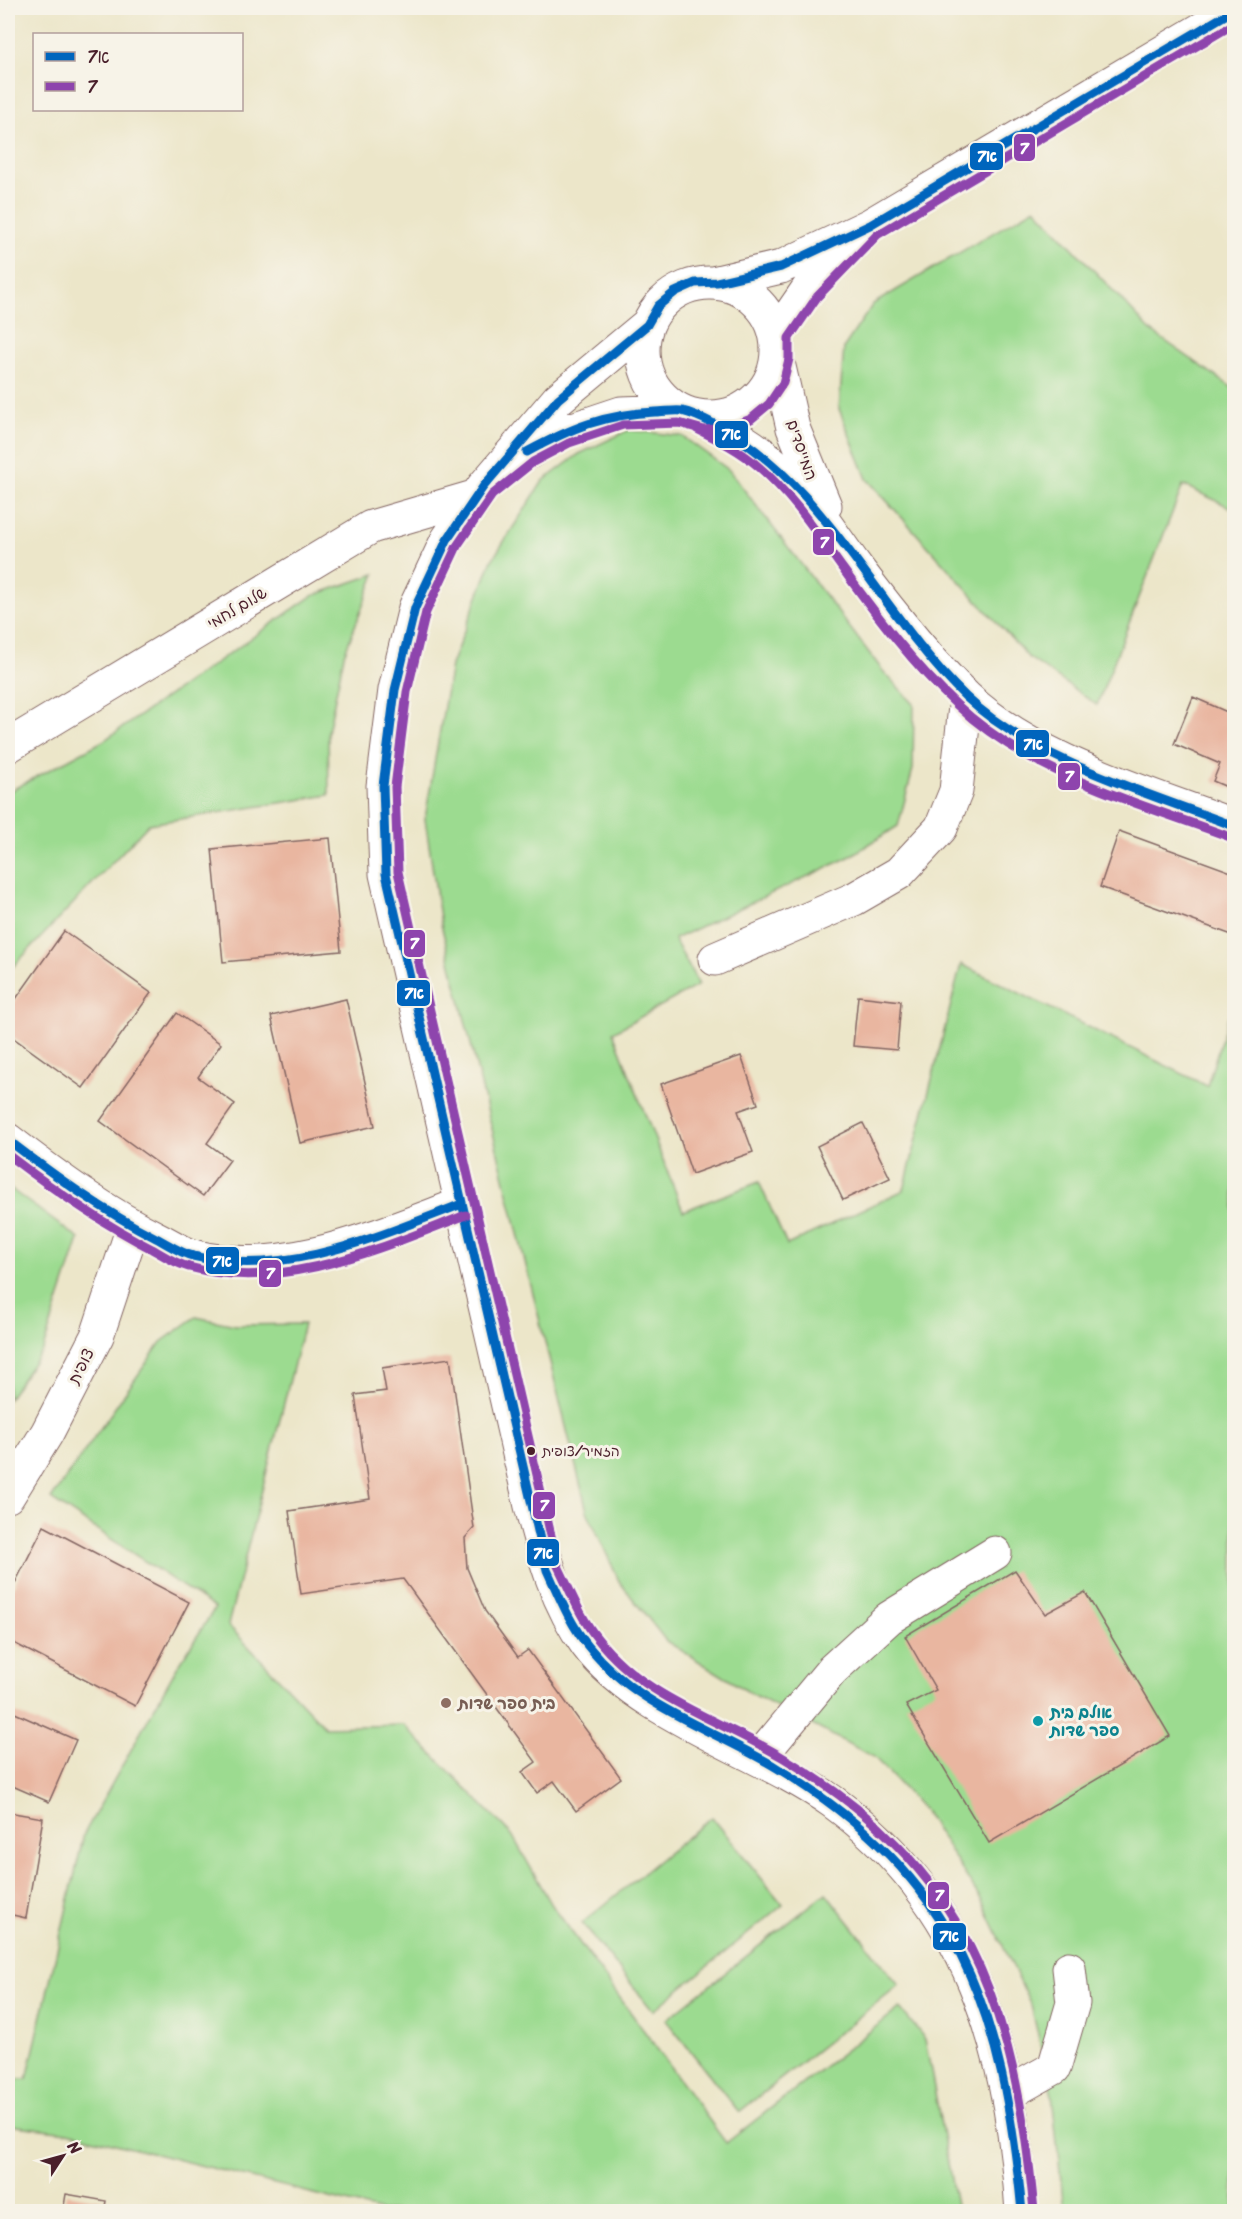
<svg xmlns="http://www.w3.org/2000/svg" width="1242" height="2219" font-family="Sriracha,'Playpen Sans Hebrew',sans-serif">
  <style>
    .green { fill: #9cdb90; stroke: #737d5e; stroke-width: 1.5 }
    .building { fill: #e9b6a0 }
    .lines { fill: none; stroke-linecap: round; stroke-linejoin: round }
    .minor-casing { stroke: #836562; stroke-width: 35 }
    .minor { stroke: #fff; stroke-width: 33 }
    .bus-1-casing { stroke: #f7f3e8; stroke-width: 14 }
    .bus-2-casing { stroke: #f7f3e8; stroke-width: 14 }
    .bus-1 { stroke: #0065bd; stroke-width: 9 }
    .bus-2 { stroke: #8e44ad; stroke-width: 9 }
    .bus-dot { fill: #4a1f2b; stroke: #f7f3e8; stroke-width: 2 }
    .education-dot { fill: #8d6e63; stroke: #f7f3e8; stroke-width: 2 }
    .culture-dot { fill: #0f9aa8; stroke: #f7f3e8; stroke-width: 2 }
    .labels { text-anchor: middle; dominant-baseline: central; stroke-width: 6; stroke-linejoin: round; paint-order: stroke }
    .bus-label { font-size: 14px; fill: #4a1f2b; stroke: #f7f3e8; text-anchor: start }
    .street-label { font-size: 16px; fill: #4a1f2b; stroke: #f7f3e8 }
    .education-label { font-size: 16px; font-weight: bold; fill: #785e54; stroke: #f7f3e8; text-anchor: start }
    .culture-label { font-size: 16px; font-weight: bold; fill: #0d838f; stroke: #f7f3e8; text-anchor: start }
    .line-badge { stroke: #f7f3e8; stroke-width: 2 }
    .badge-label { font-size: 16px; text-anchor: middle; font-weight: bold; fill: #fff }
  </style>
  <rect width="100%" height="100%" fill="#f7f3e8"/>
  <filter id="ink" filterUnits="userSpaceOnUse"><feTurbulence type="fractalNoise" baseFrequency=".0167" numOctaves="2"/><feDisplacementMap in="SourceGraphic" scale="12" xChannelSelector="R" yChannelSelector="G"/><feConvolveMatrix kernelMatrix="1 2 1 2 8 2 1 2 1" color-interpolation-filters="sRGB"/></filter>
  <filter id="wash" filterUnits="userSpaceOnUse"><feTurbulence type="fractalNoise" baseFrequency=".008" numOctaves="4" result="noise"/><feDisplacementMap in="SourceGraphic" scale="24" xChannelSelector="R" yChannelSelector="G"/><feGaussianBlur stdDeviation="1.35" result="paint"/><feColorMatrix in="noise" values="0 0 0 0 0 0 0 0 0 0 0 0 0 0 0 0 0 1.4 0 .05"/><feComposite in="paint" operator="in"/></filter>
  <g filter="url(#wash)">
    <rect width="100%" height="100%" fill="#ece6c9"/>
    <!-- green -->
    <path class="green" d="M 1035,208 L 1151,331 L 1234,389 L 1234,509 L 1183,485 L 1097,705 L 1028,657 L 867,479 L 839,409 L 844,347 L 873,304 Z
      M 629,430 L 682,436 L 729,470 L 883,671 L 914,704 L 913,769 L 898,826 L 849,857 L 674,939 L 699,985 L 613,1032 L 683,1211 L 759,1182 L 787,1245 L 904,1190 L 961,964 L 1207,1086 L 1228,1018 L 1234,1021 L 1234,2211 L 1064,2211 L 1052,2095 L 1031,2005 L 982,1901 L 923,1809 L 874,1757 L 747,1691 L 666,1641 L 619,1581 L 587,1511 L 441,924 L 425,819 L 451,665 L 492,560 L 543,481 L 579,454 Z
      M 375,574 L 344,655 L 328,732 L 329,795 L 149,824 L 8,972 L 8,792 L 103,741 L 312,596 Z
      M 8,1187 L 79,1239 L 43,1349 L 8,1399 Z
      M 196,1317 L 235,1325 L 304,1324 L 228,1625 L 325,1727 L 404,1725 L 512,1835 L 552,1905 L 726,2143 L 900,2008 L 925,2039 L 957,2211 L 382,2211 L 68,2132 L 8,2125 L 8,2079 L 27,2079 L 84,1834 L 175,1671 L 215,1608 L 51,1499 L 161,1342 Z
      M 712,1817 L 783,1905 L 653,2011 L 582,1923 Z
      M 826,1893 L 899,1985 L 739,2112 L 666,2020 Z"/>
    <g id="blocks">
      <!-- building -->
      <path class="building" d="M 1193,697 L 1234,715 L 1234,790 L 1213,781 L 1220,764 L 1174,744 Z
        M 1119,831 L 1234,873 L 1234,928 L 1232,935 L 1100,887 Z
        M 330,838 L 341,951 L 223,962 L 212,849 Z
        M 64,931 L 151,993 L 83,1088 L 8,1034 L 8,1010 Z
        M 858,996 L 901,1001 L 897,1050 L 853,1046 Z
        M 346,999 L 375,1126 L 300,1143 L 271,1016 Z
        M 177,1013 L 221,1044 L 198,1077 L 235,1104 L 207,1143 L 230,1160 L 203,1196 L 100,1121 Z
        M 741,1056 L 758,1104 L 738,1111 L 753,1152 L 692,1174 L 661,1084 Z
        M 863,1123 L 890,1178 L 843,1200 L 817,1146 Z
        M 450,1358 L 474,1528 L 465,1538 L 467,1568 L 485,1611 L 518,1657 L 528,1650 L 621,1778 L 576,1811 L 554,1781 L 537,1793 L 522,1772 L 536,1762 L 403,1579 L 301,1594 L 289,1511 L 370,1499 L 355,1395 L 386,1391 L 382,1368 Z
        M 44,1526 L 189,1602 L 135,1706 L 8,1640 L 8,1597 Z
        M 1015,1570 L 1045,1614 L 1085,1592 L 1170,1736 L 989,1843 L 906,1705 L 936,1690 L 905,1636 Z
        M 8,1710 L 76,1740 L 49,1802 L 8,1784 Z
        M 8,1812 L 43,1818 L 26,1918 L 8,1914 Z
        M 66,2194 L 106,2201 L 104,2212 L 63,2212 Z"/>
    </g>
  </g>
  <g filter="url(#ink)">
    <use href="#blocks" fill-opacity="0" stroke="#836562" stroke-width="1.5"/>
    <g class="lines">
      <defs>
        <path id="minor" d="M 717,282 L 781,267 L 870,225 L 1234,10
          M643 350a67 67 0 1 1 134 0a67 67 0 1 1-134 0Z
          M 647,325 L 558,399 L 483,487 L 447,540 L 415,608 L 395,690 L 383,786 L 386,874 L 531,1506 C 544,1556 556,1603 587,1645 C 639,1715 761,1751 833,1802 C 969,1901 1012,2051 1022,2212
          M 777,334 L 808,289 L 851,243
          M 777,358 L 793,428 L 825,506
          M 703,418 C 729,432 754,445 775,465 C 808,494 831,533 857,568 C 890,612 926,658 966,697 C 1035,762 1147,792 1234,826
          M 519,458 L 564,432 L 621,413 L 681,411
          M 8,746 L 371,527 L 477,496
          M 715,959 L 854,899 L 899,873 L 941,828 L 956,791 L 966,697
          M 8,1140 C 56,1177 105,1213 160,1240 C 170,1245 182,1253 193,1256 C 280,1280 381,1234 462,1204
          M 8,1496 L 47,1433 L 97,1336 L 133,1227
          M 759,1758 L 832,1670 L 889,1618 L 995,1553
          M 1009,2093 L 1054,2068 L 1073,2003 L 1069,1968"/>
      </defs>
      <!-- minor casing -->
      <use href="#minor" class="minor-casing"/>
      <!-- minor -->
      <use href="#minor" class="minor"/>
      <defs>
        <path id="bus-1" d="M 527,452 C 571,428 605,414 655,412 C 664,412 674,410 682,411 C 696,414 708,421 720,427 C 827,486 879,613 966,697 C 1032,760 1149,793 1234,826
          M 8,1140 C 55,1176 103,1211 156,1238 C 168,1244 180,1253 193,1256 C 285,1279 378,1236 462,1204
          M 1022,2212 C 1003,2009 959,1878 777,1768 C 712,1728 637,1708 588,1646 C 570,1624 559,1596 547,1570 L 386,874 L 383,786 L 395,690 L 415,608 L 447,540 L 483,487 L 558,399 L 647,325 L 658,306 L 675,292 L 695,283 L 717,282 L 781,267 L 870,225 L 1234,10"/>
        <path id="bus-2" d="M 697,429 C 719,440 741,451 759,467 C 793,496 817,533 843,569 C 877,616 914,665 957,705 C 1031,775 1137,802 1230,837
          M 8,1155 C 54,1190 101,1223 152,1249 C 164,1256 176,1264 189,1267 C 283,1293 380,1248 466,1215
          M 1034,2211 C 1015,2006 968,1867 782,1757 C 719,1719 644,1699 597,1638 C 580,1617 570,1590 558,1566 L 398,872 L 395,787 L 407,692 L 426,612 L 457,546 L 492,495 L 533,462 L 569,443 L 623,425 L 679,423 L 704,430 L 727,428 L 751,419 L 769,404 L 783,383 L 789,359 L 789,338 L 817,297 L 877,235 L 1234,24"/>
      </defs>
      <!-- bus-1 casing -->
      <use href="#bus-1" class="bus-1-casing"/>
      <!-- bus-2 casing -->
      <use href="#bus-2" class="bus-2-casing"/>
      <!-- bus-1 -->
      <use href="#bus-1" class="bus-1"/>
      <!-- bus-2 -->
      <use href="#bus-2" class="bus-2"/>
    </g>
  </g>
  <!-- markers -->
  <circle class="bus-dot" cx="531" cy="1451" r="5"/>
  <circle class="education-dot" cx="446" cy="1703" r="6"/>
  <circle class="culture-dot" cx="1038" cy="1721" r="6"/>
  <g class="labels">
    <!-- bus labels -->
    <g class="bus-label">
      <text x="542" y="1451">הזמיר/צופית</text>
    </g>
    <!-- street labels -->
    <g class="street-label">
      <text transform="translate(802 450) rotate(71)">המייסדים</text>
      <text transform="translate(237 608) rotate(-31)">שלום לחמי</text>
      <text transform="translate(81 1366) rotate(-63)">צופית</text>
    </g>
    <!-- education labels -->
    <g class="education-label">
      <text x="458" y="1703">בית ספר שדות</text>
    </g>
    <!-- culture labels -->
    <g class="culture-label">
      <text x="1050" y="1712">אולם בית<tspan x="1050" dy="18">ספר שדות</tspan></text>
    </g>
  </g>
  <g class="line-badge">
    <rect x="1013" y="133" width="23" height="29" rx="6" fill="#8e44ad"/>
    <rect x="969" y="142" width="35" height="29" rx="6" fill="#0065bd"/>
    <rect x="714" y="420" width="35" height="29" rx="6" fill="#0065bd"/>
    <rect x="812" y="528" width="23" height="28" rx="6" fill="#8e44ad"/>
    <rect x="1015" y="729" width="35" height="29" rx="6" fill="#0065bd"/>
    <rect x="1057" y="762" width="24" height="29" rx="6" fill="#8e44ad"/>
    <rect x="403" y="929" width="23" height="29" rx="6" fill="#8e44ad"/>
    <rect x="396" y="979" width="35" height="28" rx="6" fill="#0065bd"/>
    <rect x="205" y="1246" width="35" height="29" rx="6" fill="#0065bd"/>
    <rect x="258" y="1259" width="24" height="29" rx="6" fill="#8e44ad"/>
    <rect x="532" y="1491" width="24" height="29" rx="6" fill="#8e44ad"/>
    <rect x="526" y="1538" width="34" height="29" rx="6" fill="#0065bd"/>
    <rect x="927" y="1881" width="23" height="29" rx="6" fill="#8e44ad"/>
    <rect x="932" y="1922" width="35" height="29" rx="6" fill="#0065bd"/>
  </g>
  <g class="badge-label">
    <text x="1024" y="154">7</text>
    <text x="987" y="162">7א</text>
    <text x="731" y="440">7א</text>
    <text x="824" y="548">7</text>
    <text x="1033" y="750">7א</text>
    <text x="1069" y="782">7</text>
    <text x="414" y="949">7</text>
    <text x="414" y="999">7א</text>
    <text x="222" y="1267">7א</text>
    <text x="270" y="1279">7</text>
    <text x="544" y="1511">7</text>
    <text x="543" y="1559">7א</text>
    <text x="939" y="1901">7</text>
    <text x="949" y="1942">7א</text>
  </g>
  <!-- margin -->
  <rect width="1242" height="2219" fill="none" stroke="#f7f3e8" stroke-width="30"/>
  <!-- legend -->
  <rect x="33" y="33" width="210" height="78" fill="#f7f3e8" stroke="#b29e9c" stroke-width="1.5"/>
  <rect x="45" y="52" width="30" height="9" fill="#0065bd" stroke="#b29e9c" stroke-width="1.5"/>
  <text x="87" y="63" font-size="18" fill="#4a1f2b">7א</text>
  <rect x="45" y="82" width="30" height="9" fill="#8e44ad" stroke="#b29e9c" stroke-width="1.5"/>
  <text x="87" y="93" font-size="18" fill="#4a1f2b">7</text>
  <!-- north arrow -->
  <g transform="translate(63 2156) rotate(54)" stroke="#f7f3e8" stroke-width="4.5" paint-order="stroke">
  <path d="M0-4.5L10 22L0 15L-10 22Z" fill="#4a1f2b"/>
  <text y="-9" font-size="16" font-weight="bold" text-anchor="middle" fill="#4a1f2b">N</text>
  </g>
</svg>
